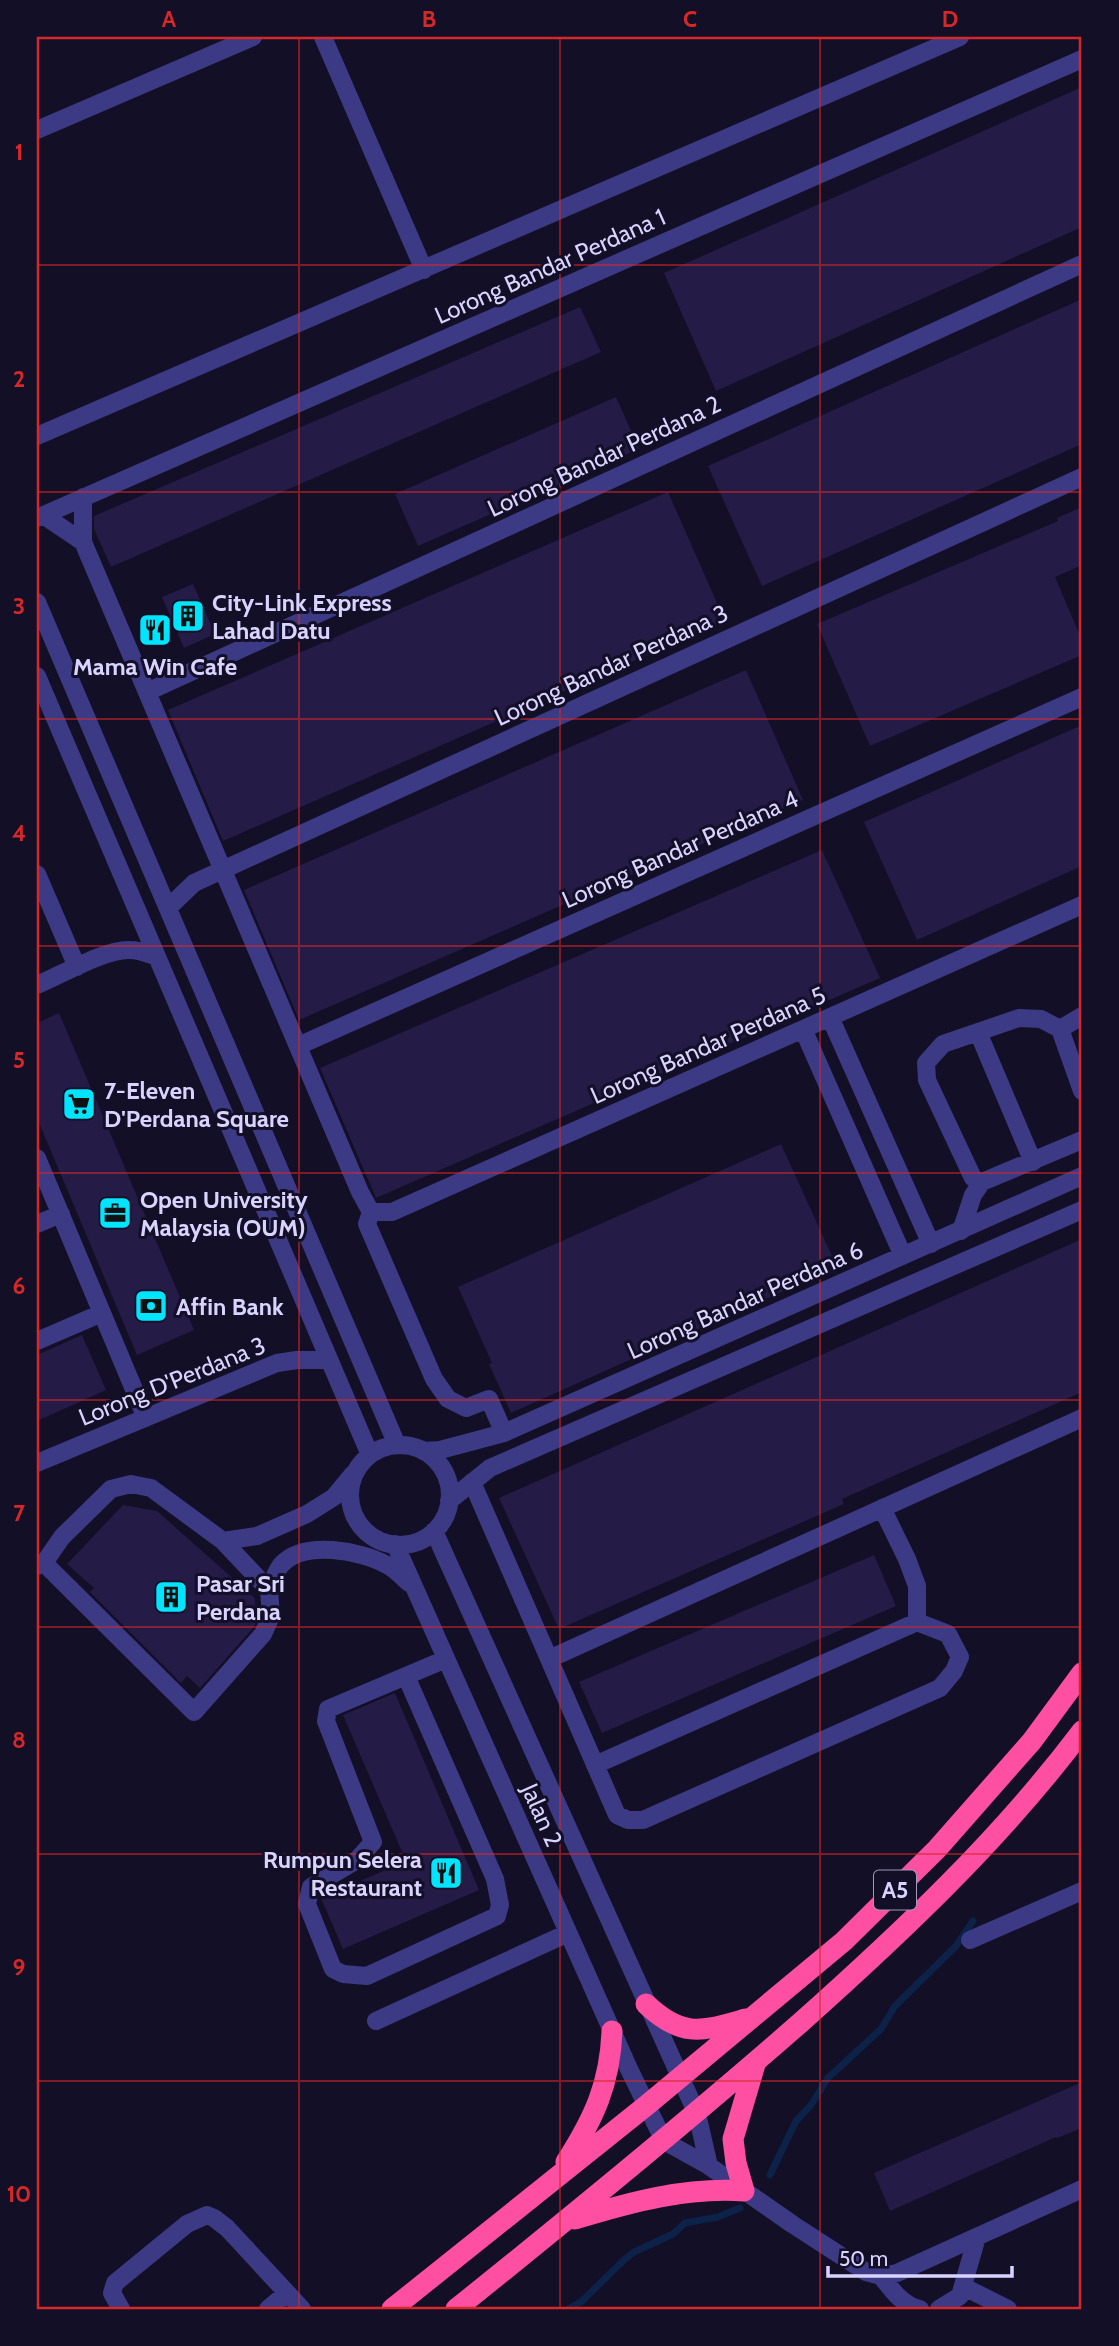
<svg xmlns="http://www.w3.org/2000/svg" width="1119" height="2346" font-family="Cabin,sans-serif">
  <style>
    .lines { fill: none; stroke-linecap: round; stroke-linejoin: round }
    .stream { stroke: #0c2248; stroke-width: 7 }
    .building { fill: #241b47 }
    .minor { stroke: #3d3a85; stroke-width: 18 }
    .highway { stroke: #ff4fa3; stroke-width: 21 }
    .grid { fill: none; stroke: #d62828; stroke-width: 2; stroke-opacity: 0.55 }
    .labels { text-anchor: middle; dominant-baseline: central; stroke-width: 6; stroke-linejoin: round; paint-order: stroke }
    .shield { fill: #130f26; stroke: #9e99be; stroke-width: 2 }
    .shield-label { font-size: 23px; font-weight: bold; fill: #d9d4ff }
    .street-label { font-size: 24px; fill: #d9d4ff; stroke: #130f26 }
    .poi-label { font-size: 24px; font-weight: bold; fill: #d9d4ff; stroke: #130f26; text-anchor: start }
    .neatline { fill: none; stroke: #d62828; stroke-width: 2.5 }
    .grid-label { font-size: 23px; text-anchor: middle; font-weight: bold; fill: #d62828 }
  </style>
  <rect width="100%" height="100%" fill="#130f26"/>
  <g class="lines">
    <!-- stream -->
    <path class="stream" d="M 770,2175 L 796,2121 L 811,2105 L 828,2078 L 881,2029 L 895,2006 L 956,1946 L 973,1921
      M 568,2309 L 581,2302 L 624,2260 L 634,2252 L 673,2234 L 685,2223 L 718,2217 L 740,2208"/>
  </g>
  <!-- building -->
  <path class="building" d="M 1082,87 L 1082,227 L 716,391 L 664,273 Z
    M 1082,299 L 1082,444 L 762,586 L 708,466 Z
    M 580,307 L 601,352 L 111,567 L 94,529 L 94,516 Z
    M 616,397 L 639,449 L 418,546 L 395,494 Z
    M 668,492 L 725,621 L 223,841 L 168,710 Z
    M 1082,507 L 1082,565 L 1055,577 L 1082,640 L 1082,655 L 870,746 L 817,624 L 1058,521 L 1057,518 Z
    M 193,584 L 215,634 L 184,648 L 162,597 Z
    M 746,670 L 803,800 L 299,1020 L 244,890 Z
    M 1082,725 L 1082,866 L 917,940 L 864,822 Z
    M 822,850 L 880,978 L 376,1198 L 320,1068 Z
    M 59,1013 L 194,1330 L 137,1355 L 37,1118 L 37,1023 Z
    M 781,1144 L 837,1267 L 511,1413 L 489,1364 L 492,1363 L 458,1287 Z
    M 1082,1239 L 1082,1392 L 842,1499 L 844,1504 L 559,1629 L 499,1498 Z
    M 82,1335 L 106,1390 L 37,1421 L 37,1355 Z
    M 123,1505 L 157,1511 L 255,1598 L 256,1623 L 253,1628 L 200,1688 L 187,1676 L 181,1683 L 90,1592 L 94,1588 L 67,1564 Z
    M 874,1555 L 896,1606 L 602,1733 L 579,1682 Z
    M 395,1693 L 479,1890 L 343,1949 L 321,1898 L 406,1861 L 343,1715 Z
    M 1082,2082 L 1082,2128 L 1057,2138 L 1056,2137 L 890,2211 L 874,2173 Z"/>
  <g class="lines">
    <!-- minor -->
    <path class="minor" d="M 323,37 L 424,270
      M 37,130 L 253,37
      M 37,436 L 960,37
      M 83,497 L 83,542 L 360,1192 L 371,1212 L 392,1212 L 1082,905
      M 43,515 L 83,542
      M 37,518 L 1082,59
      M 37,602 L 397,1445
      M 37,676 L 370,1455
      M 147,692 L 1082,264
      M 37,874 L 77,967
      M 168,908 L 194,883 L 1082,477
      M 37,985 C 61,975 105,949 130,950 C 140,950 148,954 157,957
      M 830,1017 L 931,1244
      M 803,1029 L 903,1256
      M 1060,1029 L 1082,1016
      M 978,1032 L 1033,1162
      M 298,1046 L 1082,697
      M 1082,1091 L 1060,1029 L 1041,1019 L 1019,1018 L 943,1044 L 926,1063 L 927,1080 L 973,1178 L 982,1182 L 1082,1140
      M 37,1158 L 146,1418
      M 371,1212 L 367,1224 L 434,1379 L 448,1399 L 466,1408 L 489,1399 L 504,1433
      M 37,1224 L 61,1214
      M 961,1231 L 973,1195 L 982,1182
      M 37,1341 L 102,1313
      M350 1495a50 50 0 1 1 100 0a50 50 0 1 1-100 0Z
      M 423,1451 L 440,1450 L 504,1433 L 1082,1176
      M 37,1463 L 277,1363 L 297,1360 L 329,1360
      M 472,1482 L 617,1815 L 628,1820 L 643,1820 L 940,1688 L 954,1671 L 960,1657 L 948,1634 L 917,1622 L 917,1586 L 907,1559 L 882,1508
      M 449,1501 L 490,1468 L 1082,1210
      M 434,1531 L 697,2114 L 709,2166
      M 223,1541 L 257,1536 L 307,1514 L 334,1497 L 353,1474
      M 395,1544 L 629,2069 L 664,2141 L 709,2166 L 792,2224 L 866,2272 L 881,2276 L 897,2273 L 1082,2189
      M 37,1566 L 44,1563 L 62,1537 L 111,1489 L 131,1484 L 151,1488 L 223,1541 L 269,1590 L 271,1616 L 263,1634 L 194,1712 L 44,1563
      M 269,1590 C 273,1582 276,1571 281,1565 C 304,1539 361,1551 387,1565 C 395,1569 402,1577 409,1583
      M 549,1659 L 1082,1418
      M 406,1676 L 495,1879 L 500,1905 L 497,1916 L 367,1976 L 343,1974 L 333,1969 L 307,1904 L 311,1887 L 357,1860 L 373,1842 L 326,1721 L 328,1709 L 446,1659
      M 595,1765 L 917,1622
      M 970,1940 L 1082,1891
      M 376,2021 L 568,1933
      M 881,2276 C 891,2289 903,2306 920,2309
      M 964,2287 L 1008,2309
      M 121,2309 L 112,2293 L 115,2283 L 187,2224 L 207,2215 L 214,2218 L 227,2228 L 302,2309
      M 268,2309 L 287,2293
      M 939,2309 L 960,2296 L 977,2237"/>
    <!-- highway -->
    <path class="highway" d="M 646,2004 C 683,2039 702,2031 746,2019
      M 566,2162 C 594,2118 610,2084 612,2031
      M 575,2219 C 631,2202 686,2187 744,2191 L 736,2163 L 733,2139 L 756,2061
      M 392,2309 L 647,2105 L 844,1941 L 937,1849 L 1032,1741 L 1082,1673
      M 456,2309 C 572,2216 687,2122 799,2024 C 900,1934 1000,1840 1082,1731"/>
  </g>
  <!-- grid -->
  <path class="grid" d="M 299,37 L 299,2309M 560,37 L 560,2309M 820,37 L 820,2309M 37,265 L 1082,265M 37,492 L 1082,492M 37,719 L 1082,719M 37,946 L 1082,946M 37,1173 L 1082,1173M 37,1400 L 1082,1400M 37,1627 L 1082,1627M 37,1854 L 1082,1854M 37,2081 L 1082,2081"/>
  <!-- icons -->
  <defs>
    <symbol id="building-square" viewBox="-11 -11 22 22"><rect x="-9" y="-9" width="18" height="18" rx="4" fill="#00e5ff" stroke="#130f26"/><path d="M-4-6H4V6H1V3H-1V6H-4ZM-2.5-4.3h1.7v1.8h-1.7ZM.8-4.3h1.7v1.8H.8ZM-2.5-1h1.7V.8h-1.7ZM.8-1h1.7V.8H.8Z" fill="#111"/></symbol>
    <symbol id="restaurant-square" viewBox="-11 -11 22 22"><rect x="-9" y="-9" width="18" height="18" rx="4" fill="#00e5ff" stroke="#130f26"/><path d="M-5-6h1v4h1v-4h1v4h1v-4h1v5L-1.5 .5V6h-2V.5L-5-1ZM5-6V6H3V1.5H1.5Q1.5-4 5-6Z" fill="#111"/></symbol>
    <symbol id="supermarket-square" viewBox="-11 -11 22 22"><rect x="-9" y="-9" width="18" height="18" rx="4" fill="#00e5ff" stroke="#130f26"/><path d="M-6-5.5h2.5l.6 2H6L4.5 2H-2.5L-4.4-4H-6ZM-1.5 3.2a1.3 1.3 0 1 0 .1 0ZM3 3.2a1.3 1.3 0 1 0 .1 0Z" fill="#111"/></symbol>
    <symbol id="office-square" viewBox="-11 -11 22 22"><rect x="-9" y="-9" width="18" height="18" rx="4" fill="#00e5ff" stroke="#130f26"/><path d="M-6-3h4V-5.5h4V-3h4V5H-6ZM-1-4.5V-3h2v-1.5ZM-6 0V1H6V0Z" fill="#111"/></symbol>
    <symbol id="bank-square" viewBox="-11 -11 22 22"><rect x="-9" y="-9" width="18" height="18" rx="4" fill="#00e5ff" stroke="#130f26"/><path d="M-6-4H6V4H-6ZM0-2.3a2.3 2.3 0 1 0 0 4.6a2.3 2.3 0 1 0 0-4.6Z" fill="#111"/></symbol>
  </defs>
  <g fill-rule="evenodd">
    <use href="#building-square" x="169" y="597" width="38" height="38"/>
    <use href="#restaurant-square" x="136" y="611" width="38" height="38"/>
    <use href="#supermarket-square" x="60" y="1085" width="38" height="38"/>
    <use href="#office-square" x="96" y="1194" width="38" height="38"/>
    <use href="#bank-square" x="132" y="1287" width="38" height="38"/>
    <use href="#building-square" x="152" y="1578" width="38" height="38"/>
    <use href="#restaurant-square" x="427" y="1854" width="38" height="38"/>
  </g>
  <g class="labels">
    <!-- shield labels -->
    <rect class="shield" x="874" y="1870.5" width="42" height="39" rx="5"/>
    <g class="shield-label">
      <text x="895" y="1890">A5</text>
    </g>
    <!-- street labels -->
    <g class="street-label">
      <text transform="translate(550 266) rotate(-24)">Lorong Bandar Perdana 1</text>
      <text transform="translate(604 456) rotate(-25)">Lorong Bandar Perdana 2</text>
      <text transform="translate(611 665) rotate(-25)">Lorong Bandar Perdana 3</text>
      <text transform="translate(680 849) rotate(-24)">Lorong Bandar Perdana 4</text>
      <text transform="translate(708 1045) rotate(-24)">Lorong Bandar Perdana 5</text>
      <text transform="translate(745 1300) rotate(-24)">Lorong Bandar Perdana 6</text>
      <text transform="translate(172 1381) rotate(-22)">Lorong D'Perdana 3</text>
      <text transform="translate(542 1815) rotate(66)">Jalan 2</text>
    </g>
    <!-- poi labels -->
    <g class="poi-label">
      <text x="212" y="602">City-Link Express<tspan x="212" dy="28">Lahad Datu</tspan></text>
      <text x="155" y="666" text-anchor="middle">Mama Win Cafe</text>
      <text x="104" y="1090">7-Eleven<tspan x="104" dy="28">D'Perdana Square</tspan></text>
      <text x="140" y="1199">Open University<tspan x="140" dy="28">Malaysia (OUM)</tspan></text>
      <text x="176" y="1306">Affin Bank</text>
      <text x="196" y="1583">Pasar Sri<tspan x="196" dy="28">Perdana</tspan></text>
      <text x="422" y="1859" text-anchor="end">Rumpun Selera<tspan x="422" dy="28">Restaurant</tspan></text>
    </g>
  </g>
  <!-- border -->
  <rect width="1119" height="2346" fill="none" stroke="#130f26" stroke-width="77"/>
  <!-- scale -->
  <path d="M828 2266v10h184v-10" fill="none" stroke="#d9d4ff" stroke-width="3.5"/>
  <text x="839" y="2266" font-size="21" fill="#d9d4ff" stroke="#130f26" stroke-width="5" paint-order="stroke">50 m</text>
  <rect x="38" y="38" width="1042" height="2270" class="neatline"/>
  <g class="grid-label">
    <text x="169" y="27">A</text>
    <text x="429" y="27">B</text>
    <text x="690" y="27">C</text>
    <text x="950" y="27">D</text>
    <text x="19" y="160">1</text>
    <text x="19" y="387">2</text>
    <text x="19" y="614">3</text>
    <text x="19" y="841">4</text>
    <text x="19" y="1068">5</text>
    <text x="19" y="1294">6</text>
    <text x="19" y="1521">7</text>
    <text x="19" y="1748">8</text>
    <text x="19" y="1975">9</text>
    <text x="19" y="2202">10</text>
  </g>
</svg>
